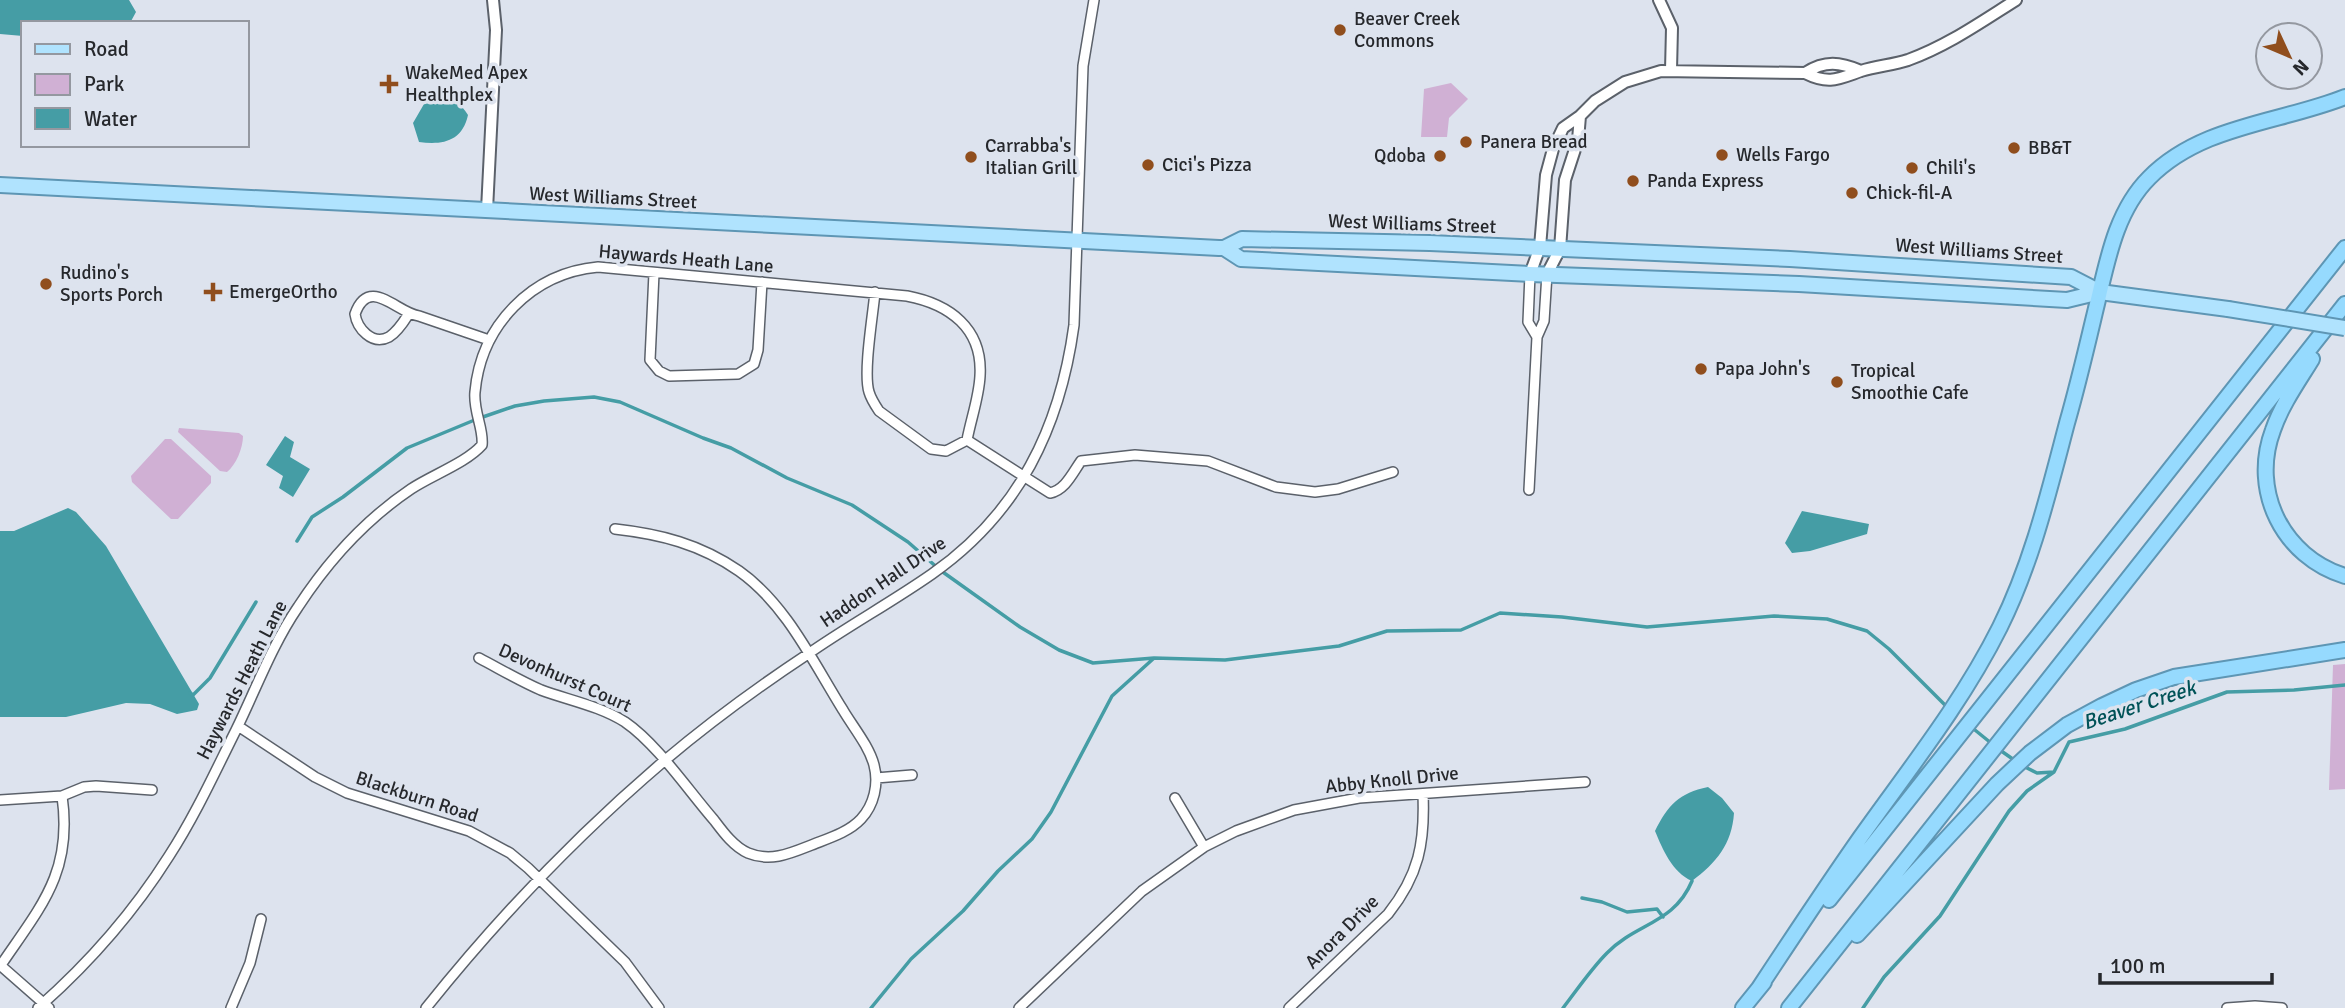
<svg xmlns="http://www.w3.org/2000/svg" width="2345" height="1008" font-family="Signika,sans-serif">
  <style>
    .green { fill: #d0b0d4 }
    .water { fill: #459da5 }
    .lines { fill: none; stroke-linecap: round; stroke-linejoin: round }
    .stream { stroke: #459da5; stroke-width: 3.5 }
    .minor-casing { stroke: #5b616a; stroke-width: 12 }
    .tertiary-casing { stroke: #5b616a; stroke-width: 14 }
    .primary-casing { stroke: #5e96b4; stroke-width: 18 }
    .trunk-casing { stroke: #5e96b4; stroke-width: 18 }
    .minor { stroke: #fff; stroke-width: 9 }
    .tertiary { stroke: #fff; stroke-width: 10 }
    .primary { stroke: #b0e3fe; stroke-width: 14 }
    .trunk { stroke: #96dafe; stroke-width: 14 }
    .primary-bridge-casing { stroke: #5e96b4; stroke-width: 18; stroke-linecap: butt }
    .primary-bridge { stroke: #b0e3fe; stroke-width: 14 }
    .poi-dot { fill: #904e1d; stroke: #dde3ee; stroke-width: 2.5 }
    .labels { text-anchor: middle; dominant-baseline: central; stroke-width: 7; stroke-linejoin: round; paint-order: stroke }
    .poi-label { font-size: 19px; fill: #26282c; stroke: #dde3ee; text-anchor: start }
    .street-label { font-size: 19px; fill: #26282c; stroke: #dde3ee }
    .water-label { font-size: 21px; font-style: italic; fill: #005257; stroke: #dde3ee }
  </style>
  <rect width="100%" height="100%" fill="#dde3ee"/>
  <!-- green -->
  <path class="green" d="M 1451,83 L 1468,99 L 1449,118 L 1447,137 L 1421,137 L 1424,89 Z
    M 179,428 L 239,433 L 243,436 C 243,448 236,465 227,472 L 220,471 L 178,432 Z
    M 165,439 L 171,439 L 211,476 L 211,483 L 178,519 L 171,519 L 132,482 L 131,476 Z
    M 2345,664 L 2345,789 L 2329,790 L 2333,665 Z"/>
  <!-- water -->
  <path class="water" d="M 0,0 L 129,0 L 136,12 L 130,23 L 23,23 L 23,36 L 0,34 Z
    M 441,95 C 453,96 461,104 468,115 C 462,142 442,145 419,142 L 413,123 L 424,104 Z
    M 285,436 L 294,442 L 290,457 L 310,469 L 293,497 L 279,488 L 283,476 L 266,465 Z
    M 68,508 L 76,512 L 106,546 L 199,704 L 197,710 L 177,714 L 150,704 L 126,703 L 66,717 L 0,717 L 0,531 L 14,531 Z
    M 1802,511 L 1869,524 L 1867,534 L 1810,551 L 1792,553 L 1785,543 Z
    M 1708,787 L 1722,798 L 1734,813 C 1732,844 1716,863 1692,881 C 1672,872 1663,850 1655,831 C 1668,805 1679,793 1708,787 Z"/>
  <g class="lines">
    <!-- stream -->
    <path class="stream" d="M 297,541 L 312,517 L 343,497 L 407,448 L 477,419 L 515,406 L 544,401 L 594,397 L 620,402 L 703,438 L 731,448 L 787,478 L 852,505 L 908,542 L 940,570 L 1020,627 L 1059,650 L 1093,663 L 1154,658 L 1225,660 L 1339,646 L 1387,631 L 1461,630 L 1500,613 L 1562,617 L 1647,627 L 1774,616 L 1827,619 L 1867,631 L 1889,649 L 1948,708
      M 190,693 L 193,695 L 210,678 L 256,602
      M 1970,726 L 1991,743
      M 1997,748 L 2017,762
      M 2023,766 L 2037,773 L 2054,772
      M 1582,898 L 1602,902 L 1627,912 L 1657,909 L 1663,917 L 1662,915
      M 871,1008 L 911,959 L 963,911 L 998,871 L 1032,839 L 1051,812 L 1112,696 L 1153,659
      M 1563,1008 C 1577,990 1591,969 1607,953 C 1636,923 1674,924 1692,881
      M 1863,1008 L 1884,977 L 1940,916 L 2009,811 L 2027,791 L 2054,772 L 2069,742 L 2125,729 L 2227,692 L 2294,690 L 2345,685"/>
    <defs>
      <path id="minor" d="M 654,273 L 650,360 L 659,371 L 669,376 L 738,374 L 754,364 L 758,350 L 762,282
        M 1530,274 L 1528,322 L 1537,337
        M 875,292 C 873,315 863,372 869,392 C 871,399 875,405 879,411 L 931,449 L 946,451 L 967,440
        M 408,315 C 403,323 397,332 389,337 C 372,346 357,328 355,314 C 369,275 397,313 419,316 L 489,340
        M 1529,490 L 1537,337 L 1544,321 L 1547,274
        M 479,658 C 500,669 520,681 541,690 C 568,700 600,706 625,722 C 657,744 688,790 714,820 C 723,832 734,847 748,853 C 770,862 789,854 809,846 C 826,839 848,833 861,819 C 874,805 879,784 874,765 C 869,746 853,727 843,710 C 813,662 786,604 739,571 C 700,544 660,534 615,529
        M 238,726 L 315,777 L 347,793 L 469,831 L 510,853 L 528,868 L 625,962 L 659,1008
        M 876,778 L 912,775
        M 1175,798 L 1204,847
        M 0,800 L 62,796 L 84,787 L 96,786 L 152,790
        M 0,965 L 49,1008
        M 1,965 C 41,906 73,872 62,796
        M 38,1008 C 88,964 133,913 169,856 C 195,816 215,772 236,730 C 256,689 272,645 298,607 C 328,561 365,520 411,489 C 432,475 466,463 482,445 C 484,429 473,411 475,392 C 481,325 532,273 598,267 L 907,296 C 949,304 983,328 980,376 C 979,397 971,419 967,440 L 1050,493 C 1065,490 1072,474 1081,461 L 1135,455 L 1208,461 L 1276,487 L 1315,492 L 1338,489 L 1393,472
        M 231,1008 L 250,963 L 261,919
        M 426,1008 C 498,918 576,836 664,761 C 709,723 758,687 808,654 C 848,626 892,602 932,574 C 1019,513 1060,428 1074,325 L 1083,66 L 1094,0
        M 1019,1008 L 1142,891 L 1204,847 L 1236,831 L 1294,810 L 1359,798 L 1585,782
        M 1289,1008 L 1388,914 C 1419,875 1425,843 1423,794
        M 2227,1008 L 2255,1006 L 2282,1008"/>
      <path id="tertiary" d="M 1659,0 L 1672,28 L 1671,70
        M 1805,73 C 1825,60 1840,62 1861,71
        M 487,210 L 496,30 L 493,0
        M 1530,274 L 1540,247 L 1546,175 L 1553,149 L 1563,128 L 1580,116 L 1595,101 L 1625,82 L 1661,71 L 1805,73 C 1829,85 1838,79 1861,71 C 1876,66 1893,65 1908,60 C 1947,46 1981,22 2016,0
        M 1547,274 L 1560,249 L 1565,180 L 1578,140 L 1580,116"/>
      <path id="primary" d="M 0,185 L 1219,248 L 1224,248 L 1242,239 L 1430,243 L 1790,259 L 2071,277 L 2100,292
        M 1224,248 L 1241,259 L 1530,274 L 1799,284 L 2067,300 L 2100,292 L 2228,309"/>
      <path id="trunk" d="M 2312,359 C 2298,382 2282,404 2273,430 C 2250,491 2283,557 2345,576
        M 1829,900 L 2345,248
        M 1857,935 L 1997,784 L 2030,753 L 2067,725 L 2102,706 L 2136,690 L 2174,677 L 2345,650
        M 1759,988 C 1792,938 1825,888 1860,838 C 1909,769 1962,703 2000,627 C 2032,563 2049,491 2067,423 C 2078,385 2087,346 2096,308 C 2107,263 2115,212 2149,178 C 2201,125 2280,123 2345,97
        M 1743,1008 L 1764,982
        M 1789,1008 L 2345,304"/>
    </defs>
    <!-- minor casing -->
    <use href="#minor" class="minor-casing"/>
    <!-- tertiary casing -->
    <use href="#tertiary" class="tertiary-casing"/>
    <!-- primary casing -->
    <use href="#primary" class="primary-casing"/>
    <!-- trunk casing -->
    <use href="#trunk" class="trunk-casing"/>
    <!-- minor -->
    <use href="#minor" class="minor"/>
    <!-- tertiary -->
    <use href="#tertiary" class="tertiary"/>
    <!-- primary -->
    <use href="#primary" class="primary"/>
    <!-- trunk -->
    <use href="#trunk" class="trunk"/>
    <defs>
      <path id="primary-bridge" d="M 2228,309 L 2345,328"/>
    </defs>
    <!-- primary-bridge casing -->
    <use href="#primary-bridge" class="primary-bridge-casing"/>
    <!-- primary-bridge -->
    <use href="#primary-bridge" class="primary-bridge"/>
  </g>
  <!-- markers -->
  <g class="poi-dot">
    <circle cx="1340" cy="30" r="7"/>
    <path d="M385.5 73.5h7v7h7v7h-7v7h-7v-7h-7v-7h7z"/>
    <circle cx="1466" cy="142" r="7"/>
    <circle cx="2014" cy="148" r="7"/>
    <circle cx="1722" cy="155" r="7"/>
    <circle cx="1440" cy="156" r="7"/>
    <circle cx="971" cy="157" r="7"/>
    <circle cx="1148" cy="165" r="7"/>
    <circle cx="1912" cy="168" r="7"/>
    <circle cx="1633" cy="181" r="7"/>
    <circle cx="1852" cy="193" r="7"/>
    <circle cx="46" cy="284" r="7"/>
    <path d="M209.5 281.5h7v7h7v7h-7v7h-7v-7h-7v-7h7z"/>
    <circle cx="1701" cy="369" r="7"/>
    <circle cx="1837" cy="382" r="7"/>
  </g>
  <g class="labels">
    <!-- poi labels -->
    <g class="poi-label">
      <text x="1354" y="19">Beaver Creek<tspan x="1354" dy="22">Commons</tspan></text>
      <text x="405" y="73">WakeMed Apex<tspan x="405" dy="22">Healthplex</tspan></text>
      <text x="1480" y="142">Panera Bread</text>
      <text x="985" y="146">Carrabba's<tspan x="985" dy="22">Italian Grill</tspan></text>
      <text x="2028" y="148">BB&amp;T</text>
      <text x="1736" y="155">Wells Fargo</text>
      <text x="1426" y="156" text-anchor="end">Qdoba</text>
      <text x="1162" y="165">Cici's Pizza</text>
      <text x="1926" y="168">Chili's</text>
      <text x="1647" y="181">Panda Express</text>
      <text x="1866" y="193">Chick-fil-A</text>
      <text x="60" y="273">Rudino's<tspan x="60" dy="22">Sports Porch</tspan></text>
      <text x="229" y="292">EmergeOrtho</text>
      <text x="1715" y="369">Papa John's</text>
      <text x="1851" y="371">Tropical<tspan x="1851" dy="22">Smoothie Cafe</tspan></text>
    </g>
    <!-- street labels -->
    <g class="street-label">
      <text transform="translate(613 198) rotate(3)">West Williams Street</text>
      <text transform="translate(1412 224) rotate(2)">West Williams Street</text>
      <text transform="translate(1979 251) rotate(4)">West Williams Street</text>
      <text transform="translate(686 259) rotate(5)">Haywards Heath Lane</text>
      <text transform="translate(883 582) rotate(-34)">Haddon Hall Drive</text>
      <text transform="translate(565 678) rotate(24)">Devonhurst Court</text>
      <text transform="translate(242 680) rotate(-63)">Haywards Heath Lane</text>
      <text transform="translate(1392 780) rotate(-6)">Abby Knoll Drive</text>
      <text transform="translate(417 797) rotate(18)">Blackburn Road</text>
      <text transform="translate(1342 932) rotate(-45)">Anora Drive</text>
    </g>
    <!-- water labels -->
    <g class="water-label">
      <text transform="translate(2139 705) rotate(-18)">Beaver Creek</text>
    </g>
  </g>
  <!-- legend -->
  <rect x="21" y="21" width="228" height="126" fill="#dde3ee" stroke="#9498a0" stroke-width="2"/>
  <rect x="35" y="44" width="35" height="10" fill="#b0e3fe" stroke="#9498a0" stroke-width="2"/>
  <text x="84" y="56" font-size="21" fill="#26282c">Road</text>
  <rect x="35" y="74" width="35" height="21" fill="#d0b0d4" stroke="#9498a0" stroke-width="2"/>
  <text x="84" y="91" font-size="21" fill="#26282c">Park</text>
  <rect x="35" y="108" width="35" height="21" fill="#459da5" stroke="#9498a0" stroke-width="2"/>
  <text x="84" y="126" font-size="21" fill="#26282c">Water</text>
  <!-- north arrow -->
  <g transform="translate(2289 56) rotate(134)"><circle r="33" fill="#dde3ee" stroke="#9498a0" stroke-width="2"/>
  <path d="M0-5L12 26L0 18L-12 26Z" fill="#904e1d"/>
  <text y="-10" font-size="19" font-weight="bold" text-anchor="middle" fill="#26282c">N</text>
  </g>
  <!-- scale -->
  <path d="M2100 973v10h172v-10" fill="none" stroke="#26282c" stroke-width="3.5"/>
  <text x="2110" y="973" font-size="21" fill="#26282c" stroke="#dde3ee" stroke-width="5" paint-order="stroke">100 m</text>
</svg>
